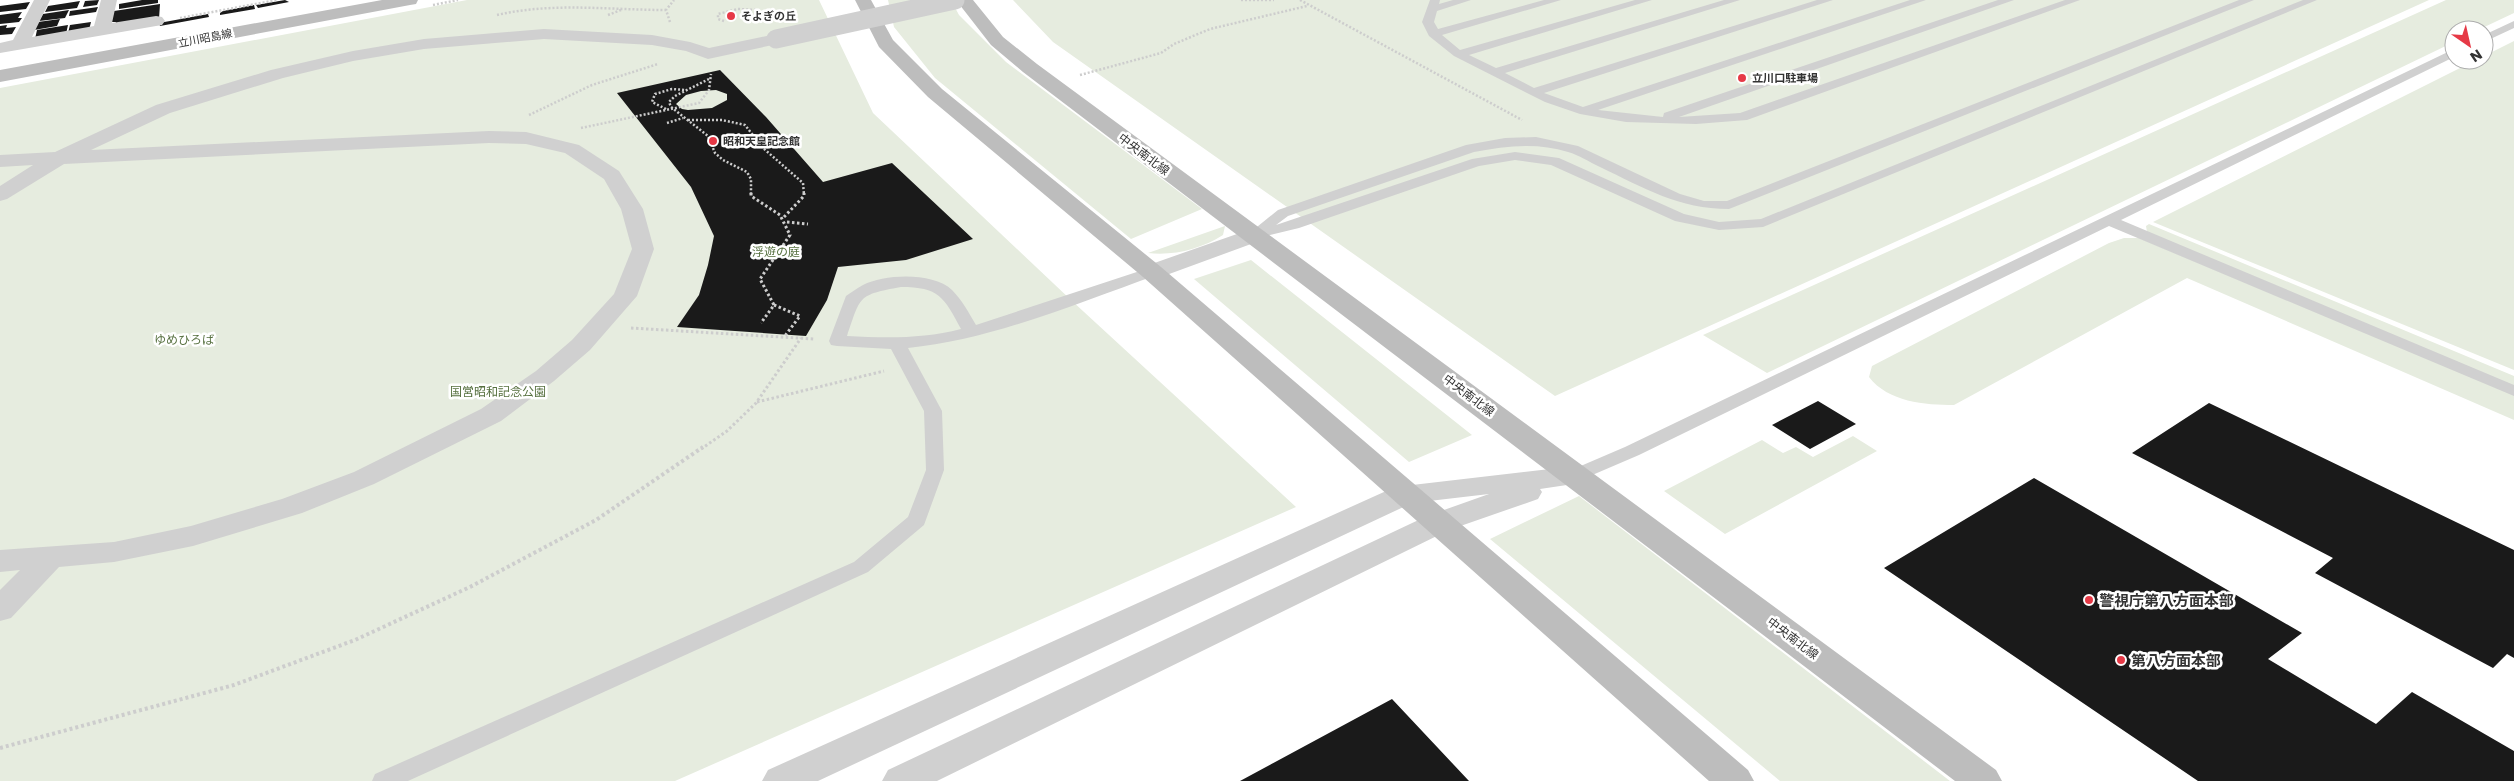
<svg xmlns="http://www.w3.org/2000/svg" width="2514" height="781" font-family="Poppins,'Noto Sans JP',sans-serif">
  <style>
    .green { fill: #e6ecdf }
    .building { fill: #1a1a1a; fill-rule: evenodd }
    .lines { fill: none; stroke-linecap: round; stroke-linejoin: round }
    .path-far2 { stroke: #cdcdcd; stroke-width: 2.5; stroke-dasharray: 2 2; stroke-linecap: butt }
    .path-far1 { stroke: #cdcdcd; stroke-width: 3; stroke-dasharray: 2.5 2.5; stroke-linecap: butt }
    .path { stroke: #cdcdcd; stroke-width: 4; stroke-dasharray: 3 3; stroke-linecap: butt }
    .service { fill: #d0d0d0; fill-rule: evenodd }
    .pedestrian { fill: #d0d0d0; fill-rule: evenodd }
    .minor { fill: #d0d0d0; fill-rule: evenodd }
    .tertiary { fill: #d0d0d0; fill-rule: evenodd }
    .secondary { fill: #bdbdbd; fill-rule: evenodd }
    .pedestrian-bridge { stroke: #d0d0d0; stroke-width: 19 }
    .poi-dot { fill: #e63946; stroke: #fff; stroke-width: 2 }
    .labels { text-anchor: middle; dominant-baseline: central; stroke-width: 5; stroke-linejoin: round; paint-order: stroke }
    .far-poi-label { font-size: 11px; font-weight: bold; fill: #333; stroke: #fff; text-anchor: start }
    .far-street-label { font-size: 11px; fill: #333; stroke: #fff }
    .street-label { font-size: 12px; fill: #333; stroke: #fff }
    .park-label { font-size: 12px; fill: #56703f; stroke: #fff }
    .near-poi-label { font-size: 15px; font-weight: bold; fill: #333; stroke: #fff; text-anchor: start }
  </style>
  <rect width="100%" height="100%" fill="#fff"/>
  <!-- green -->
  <path class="green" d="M 467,0 L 819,0 L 873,113 L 1071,300 L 1296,507 L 675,781 L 0,781 L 0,88 Z
    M 888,0 L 951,0 L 959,15 L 1006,62 L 1202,209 L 1131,239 L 935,78 L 894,27 Z
    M 1013,0 L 2429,0 L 1555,396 L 1053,42 Z
    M 2446,0 L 2514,0 L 2514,13 L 2478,30 L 2454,30 L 2454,42 L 1767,373 L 1703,335 Z
    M 2514,41 L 2514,370 L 2153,222 L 2476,60 L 2484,60 L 2484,56 Z
    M 2149,224 L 2514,376 L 2514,388 L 2147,232 L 2146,226 Z
    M 1225,226 L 1223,235 C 1201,249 1174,256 1148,253 Z
    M 2124,238 L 2139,238 L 2514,395 L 2514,420 L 2187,278 L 1954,405 C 1925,405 1888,402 1869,377 L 1872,366 L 2109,243 Z
    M 1251,260 L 1472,435 L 1409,462 L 1194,279 Z
    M 1853,436 L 1877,451 L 1725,534 L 1664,491 L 1762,440 L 1783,453 L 1796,447 L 1813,457 Z
    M 1579,496 L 1950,781 L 1780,781 L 1490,539 Z"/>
  <!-- building -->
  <path class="building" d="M 99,0 L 97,5 L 83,7 L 85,1 Z
    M 142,0 L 158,0 L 158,3 L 119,9 L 119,4 Z
    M 285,0 L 289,2 L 258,8 L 256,5 Z
    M 80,1 L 77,8 L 45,12 L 48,6 Z
    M 30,2 L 26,9 L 0,12 L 0,6 Z
    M 160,4 L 159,19 L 115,25 L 116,22 L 111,22 L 114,11 Z
    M 254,5 L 255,9 L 220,15 L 220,13 L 223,11 Z
    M 98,7 L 96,12 L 69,16 L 70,11 Z
    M 69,10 L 65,18 L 39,21 L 43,14 Z
    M 22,12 L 18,18 L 22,18 L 19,22 L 0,24 L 0,15 Z
    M 208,14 L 209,17 L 160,26 L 159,23 Z
    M 60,19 L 57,26 L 34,30 L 38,22 Z
    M 91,22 L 89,30 L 68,33 L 70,25 Z
    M 7,25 L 6,28 L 16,27 L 12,34 L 0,35 L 0,26 Z
    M 68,25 L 66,34 L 35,39 L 37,30 Z
    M 720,70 L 766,117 L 823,182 L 892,163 L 973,239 L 906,260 L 838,267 L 827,300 L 806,336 L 677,327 L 699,295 L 708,265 L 714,236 L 691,187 L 617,93 ZM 716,90 L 727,94 L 727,100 L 712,108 L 688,110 L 682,109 L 676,104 L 686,95 L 701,91 Z
    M 1818,401 L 1856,424 L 1810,449 L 1772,425 Z
    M 2209,403 L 2514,550 L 2514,658 L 2507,654 L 2493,668 L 2315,573 L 2333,558 L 2132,453 Z
    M 2034,478 L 2302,633 L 2268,659 L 2376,724 L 2412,692 L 2514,751 L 2514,781 L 2198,781 L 1884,568 Z
    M 1392,699 L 1469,781 L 1240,781 Z"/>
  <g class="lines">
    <!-- path-far2 -->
    <path class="path-far2" d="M 1241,0 L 1274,0
      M 1300,0 L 1522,120
      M 433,5 L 458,0
      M 497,15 C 553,2 609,10 666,10
      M 608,15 L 621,10
      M 180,18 L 277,0
      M 724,21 L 718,19 L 718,14 L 738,9 L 757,10 L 762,18
      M 670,22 L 666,10 L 674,0
      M 1080,75 L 1161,53 L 1174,44 L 1210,29 L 1307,6
      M 709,79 L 675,96 L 669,102 L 671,107 L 708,136 L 715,153 L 723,160 L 747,172 L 751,179 L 751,195
      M 666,109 L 652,102 L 655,94 L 672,89 L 685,90
      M 529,115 L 592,85 L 658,64
      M 688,120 L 722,120 L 745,125 L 763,148 L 803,183 L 804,195
      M 667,123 L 683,118
      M 581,128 L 699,103 L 709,90 L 711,74"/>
    <!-- path-far1 -->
    <path class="path-far1" d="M 751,193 L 751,196 L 780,215 L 790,235 L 760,279 L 774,305 L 761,323
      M 784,217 L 804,196 L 804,193
      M 787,222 L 808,224
      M 774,305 L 800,316 L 784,337
      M 631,328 L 814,339
      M 757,402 L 884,371
      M 701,449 L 727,431 L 756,403 L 801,338"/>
    <!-- path -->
    <path class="path" d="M 0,748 L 234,685 L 355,640 L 470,587 L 596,520 L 703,447"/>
    <!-- service -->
    <path class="service" d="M 1430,0 L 1440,0 L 1439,4 L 1453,0 L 1471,0 L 1437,11 L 1434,22 L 1438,29 L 1544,0 L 1561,0 L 1442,35 L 1460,50 L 1635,0 L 1652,0 L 1469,55 L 1496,68 L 1724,0 L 1740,0 L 1505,73 L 1534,88 L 1817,0 L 1833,0 L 1544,93 L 1583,107 L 1910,0 L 1926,0 L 1598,110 L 1663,117 L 1664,113 L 1998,0 L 2014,0 L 1679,117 L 1740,113 L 2065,0 L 2080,0 L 1747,120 L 1696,124 L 1626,122 L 1580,114 L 1545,102 L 1454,56 L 1429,36 L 1422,22 Z
      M 2239,0 L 2254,0 L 1729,209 C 1679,209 1644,188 1600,167 C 1589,162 1579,155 1568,152 C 1537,142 1506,146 1474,152 L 1288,216 L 1276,225 L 1472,159 L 1515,152 L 1559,158 L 1684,214 L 1719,222 L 1761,219 L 2303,0 L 2317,0 L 1763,227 L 1719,230 L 1675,221 L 1551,165 L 1515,160 L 1479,166 L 1299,228 L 1254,239 L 1247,235 L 1278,210 L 1466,145 L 1505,138 L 1536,137 L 1578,146 L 1680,194 L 1704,201 L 1727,201 Z
      M 2514,21 L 2514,28 L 2484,42 L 2484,35 Z
      M 2454,49 L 2454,57 L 2121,220 L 2514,385 L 2514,396 L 2109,226 L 1639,455 L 1583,479 L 1576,481 L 1569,479 L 1567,475 L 1569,471 L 1625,447 Z
      M 1152,267 L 1157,269 L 1160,272 L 1157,275 C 1078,303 991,340 908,348 L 942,411 L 944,470 L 924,525 L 868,572 L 408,781 L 372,781 L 375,774 L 854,562 L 908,517 L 926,470 L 924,411 L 891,349 L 837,346 L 831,345 L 829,341 L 846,296 C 852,292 857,288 863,285 C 885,274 933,272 952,290 C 962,300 969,313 976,325 ZM 901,287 C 939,287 944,297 961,329 C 923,339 886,338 847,336 C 861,296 857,295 901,287 Z"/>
    <!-- pedestrian -->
    <path class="pedestrian" d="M 544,29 L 652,35 L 690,42 L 709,48 L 776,34 L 782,35 L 785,39 L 782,43 L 708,59 L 686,51 L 652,45 L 544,39 L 424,49 L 353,61 L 283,78 L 170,113 L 91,150 L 489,131 L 526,132 L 579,145 L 619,171 L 643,209 L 654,249 L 637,296 L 590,350 L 554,381 L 501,421 L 374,484 L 302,513 L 193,546 L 114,562 L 59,567 L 11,618 L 0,621 L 0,590 L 20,570 L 0,572 L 0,550 L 114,542 L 191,526 L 282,499 L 354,472 L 481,409 L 536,371 L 572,340 L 614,294 L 632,249 L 621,209 L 604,179 L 565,153 L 526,144 L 489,143 L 64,164 L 7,199 L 0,201 L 0,186 L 33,165 L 0,167 L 0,155 L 55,152 L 156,105 L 271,70 L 353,51 L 424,39 Z"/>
    <!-- minor -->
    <path class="minor" d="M 34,0 L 50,0 L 32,37 L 94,26 L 101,0 L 117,0 L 112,23 L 156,16 L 162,17 L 165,21 L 162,25 L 156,26 L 0,53 L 0,43 L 13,40 Z
      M 1254,228 L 1262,230 L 1266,235 L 1262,240 L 1161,277 L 1152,279 L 1143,277 L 1140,272 L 1143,267 Z"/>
    <!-- tertiary -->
    <path class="tertiary" d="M 1576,466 L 1587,468 L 1591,475 L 1587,482 L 1540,489 L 1542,492 L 1538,499 L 1449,530 L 937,781 L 882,781 L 888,770 L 1427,516 L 1489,494 L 1412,503 L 818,781 L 762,781 L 768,770 L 1395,487 Z"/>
    <!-- secondary -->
    <path class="secondary" d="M 382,0 L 418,0 L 416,4 L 410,5 L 0,82 L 0,70 Z
      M 855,0 L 871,0 L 893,40 L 942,89 L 1161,267 L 1748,770 L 1754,781 L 1709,781 L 1143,277 L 928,97 L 879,47 Z
      M 956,0 L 973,0 L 1003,37 L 1037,64 L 1996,770 L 2002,781 L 1955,781 L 1023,72 L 991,45 Z"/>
    <!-- pedestrian-bridge -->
    <path class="pedestrian-bridge" d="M 776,39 L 955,0"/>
  </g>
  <!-- markers -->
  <g class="poi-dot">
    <circle cx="731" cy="16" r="5"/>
    <circle cx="1742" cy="78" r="5"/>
    <circle cx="713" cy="141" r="5"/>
    <circle cx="2089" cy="600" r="5"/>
    <circle cx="2121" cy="660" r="5"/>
  </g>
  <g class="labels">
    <!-- far-poi labels -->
    <g class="far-poi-label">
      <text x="741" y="16">そよぎの丘</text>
      <text x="1752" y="78">立川口駐車場</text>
      <text x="723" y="141">昭和天皇記念館</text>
    </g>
    <!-- far-street labels -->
    <g class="far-street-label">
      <text transform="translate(205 38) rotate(-11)">立川昭島線</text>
    </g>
    <!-- street labels -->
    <g class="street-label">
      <text transform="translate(1144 154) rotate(37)">中央南北線</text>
      <text transform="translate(1469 395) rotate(37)">中央南北線</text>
      <text transform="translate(1793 638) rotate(37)">中央南北線</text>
    </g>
    <!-- park labels -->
    <g class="park-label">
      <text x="776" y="251">浮遊の庭</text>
      <text x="184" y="339">ゆめひろば</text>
      <text x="498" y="391">国営昭和記念公園</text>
    </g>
    <!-- near-poi labels -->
    <g class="near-poi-label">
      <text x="2099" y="600">警視庁第八方面本部</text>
      <text x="2131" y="660">第八方面本部</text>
    </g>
  </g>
  <!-- north arrow -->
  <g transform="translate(2469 45) rotate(146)"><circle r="24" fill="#ffffff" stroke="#adadad"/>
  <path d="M0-4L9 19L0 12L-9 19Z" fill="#e63946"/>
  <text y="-8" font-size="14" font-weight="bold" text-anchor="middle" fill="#333333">N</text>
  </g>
</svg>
